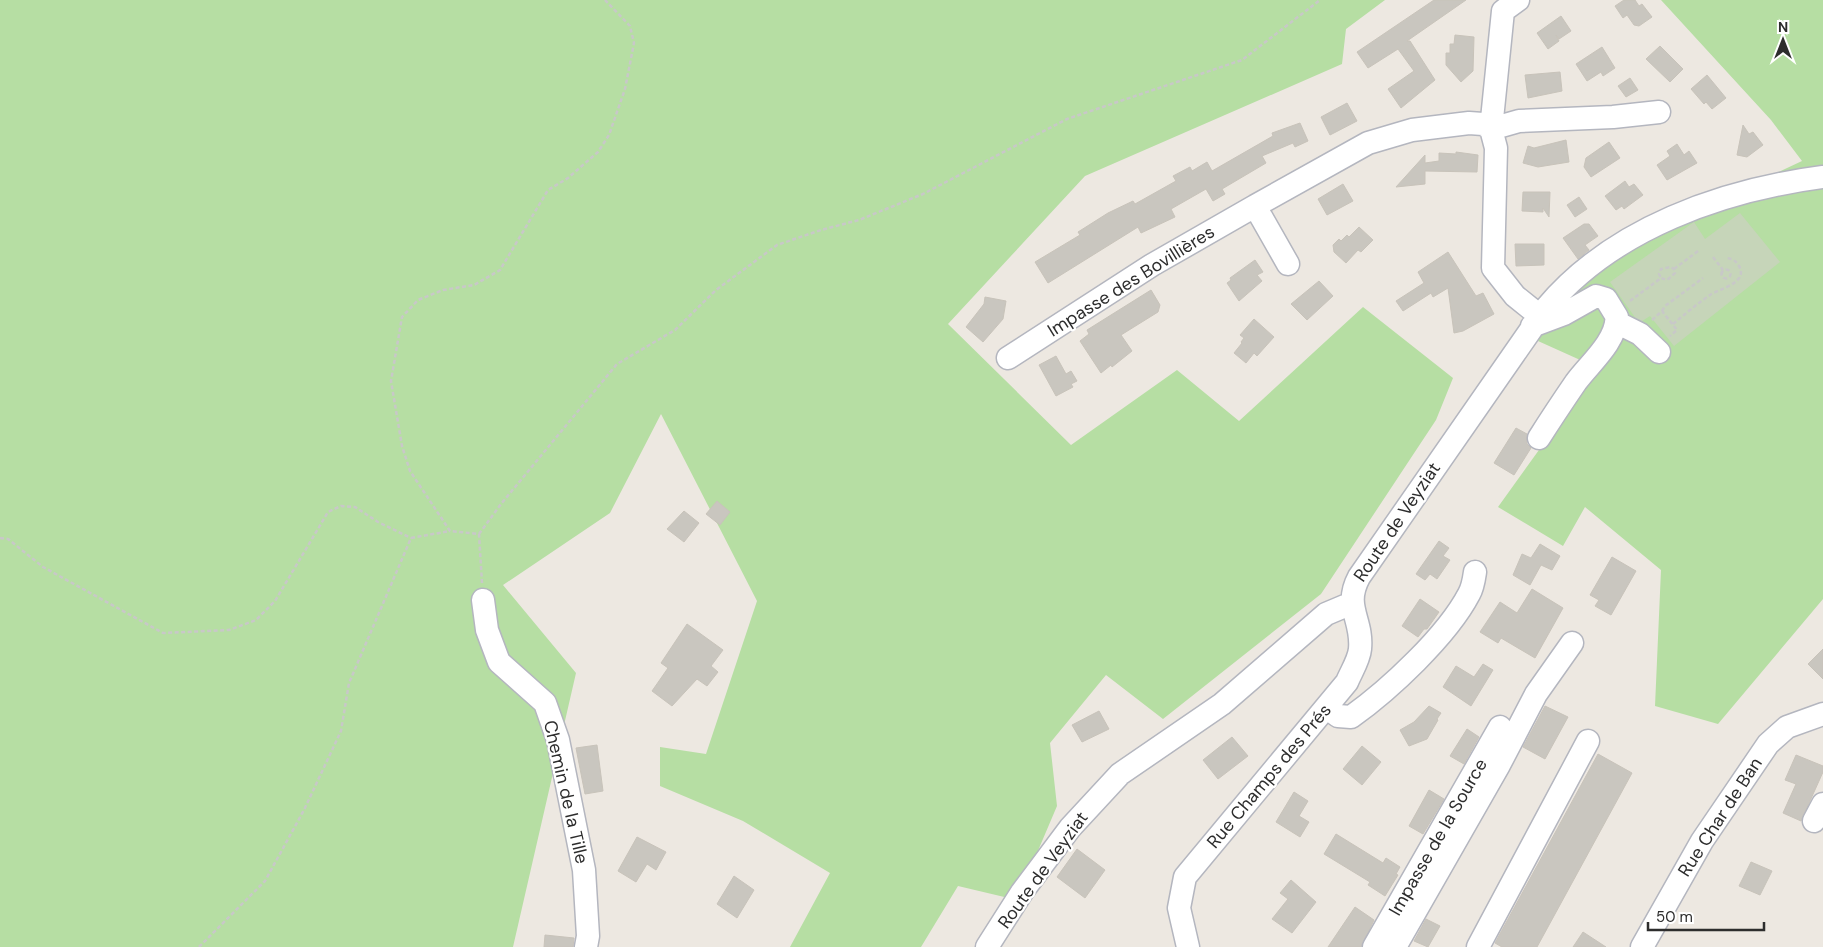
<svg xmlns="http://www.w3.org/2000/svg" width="1823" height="947" font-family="'DM Sans',sans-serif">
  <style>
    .green { fill: #b6dea3 }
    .cemetery { fill: #c6d5b9 }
    .building { fill: #c9c6bf; stroke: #c8c3ba }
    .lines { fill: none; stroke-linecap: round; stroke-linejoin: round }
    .minor-casing { stroke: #b4b6bf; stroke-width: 25 }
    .path { stroke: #c8c8c8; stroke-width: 2.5; stroke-dasharray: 4 2.5; stroke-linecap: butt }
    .minor { stroke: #fff; stroke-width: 22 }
    .labels { text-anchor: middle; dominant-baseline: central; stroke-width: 4.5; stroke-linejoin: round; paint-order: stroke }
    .street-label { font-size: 18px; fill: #2d2d2d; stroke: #fff }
  </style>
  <rect width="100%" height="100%" fill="#ede8e1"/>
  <!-- green -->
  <path class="green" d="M 0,0 L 1385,0 L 1346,29 L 1342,64 L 1085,176 L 948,324 L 1071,445 L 1177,370 L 1239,421 L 1363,307 L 1453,378 L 1436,420 L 1321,594 L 1163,719 L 1106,675 L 1050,743 L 1057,806 L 1017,900 L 958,886 L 921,947 L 790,947 L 830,873 L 743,821 L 660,786 L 660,747 L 706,754 L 757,601 L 661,414 L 610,513 L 503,585 L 576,673 L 513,947 L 0,947 Z
    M 1661,0 L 1823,0 L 1823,599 L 1718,724 L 1655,706 L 1661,570 L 1585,507 L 1563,546 L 1498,507 L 1598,368 L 1538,341 L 1574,267 L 1802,161 L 1771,120 Z"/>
  <!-- cemetery -->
  <path class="cemetery" d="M 1740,213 L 1780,262 L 1674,346 L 1650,316 L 1639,323 L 1610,282 L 1694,222 L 1705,239 Z"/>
  <!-- building -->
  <path class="building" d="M 1434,0 L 1466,0 L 1407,41 L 1410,41 L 1435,80 L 1401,108 L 1388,89 L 1414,71 L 1398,49 L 1368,68 L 1357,52 Z
    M 1624,0 L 1635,0 L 1639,6 L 1642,4 L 1652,17 L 1639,26 L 1634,25 L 1627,15 L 1623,18 L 1615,6 Z
    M 1561,16 L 1571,31 L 1559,39 L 1556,35 L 1559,41 L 1548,49 L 1537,33 Z
    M 1455,35 L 1474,37 L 1473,71 L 1461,82 L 1446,65 L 1446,53 L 1450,53 L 1450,44 L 1454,44 Z
    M 1660,46 L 1683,69 L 1670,82 L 1646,59 Z
    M 1602,47 L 1615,68 L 1603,76 L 1601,72 L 1587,81 L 1576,64 Z
    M 1560,72 L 1562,91 L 1528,98 L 1525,75 Z
    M 1707,75 L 1726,98 L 1712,109 L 1706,102 L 1704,104 L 1691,89 Z
    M 1630,78 L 1638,90 L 1626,97 L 1618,86 Z
    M 1347,103 L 1357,121 L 1330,135 L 1321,117 Z
    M 1300,123 L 1308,141 L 1295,147 L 1293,143 L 1262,156 L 1266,163 L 1222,189 L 1225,194 L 1213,201 L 1206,189 L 1171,209 L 1175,217 L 1141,233 L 1138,227 L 1048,283 L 1035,262 L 1080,235 L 1078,232 L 1108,213 L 1133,201 L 1135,204 L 1176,181 L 1173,176 L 1190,167 L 1192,171 L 1207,162 L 1212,171 L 1273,136 L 1272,133 Z
    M 1743,125 L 1749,134 L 1753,132 L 1763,145 L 1747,157 L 1737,155 Z
    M 1566,140 L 1569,162 L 1538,167 L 1523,163 L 1528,146 L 1534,148 Z
    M 1609,142 L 1620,158 L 1591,177 L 1584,167 L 1586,158 Z
    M 1677,144 L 1684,155 L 1689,151 L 1697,163 L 1667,180 L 1657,165 L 1670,156 L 1667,151 Z
    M 1456,152 L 1478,155 L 1477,172 L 1425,171 L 1425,184 L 1396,187 L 1425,155 L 1425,163 L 1439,161 L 1439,153 L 1456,154 Z
    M 1625,181 L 1629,187 L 1634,184 L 1643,195 L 1624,209 L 1622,206 L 1616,210 L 1605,196 Z
    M 1343,184 L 1353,201 L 1327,215 L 1318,199 Z
    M 1523,192 L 1550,192 L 1549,217 L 1543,208 L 1543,212 L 1522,211 Z
    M 1579,197 L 1587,209 L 1575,217 L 1567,205 Z
    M 1584,224 L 1589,224 L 1598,236 L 1585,245 L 1589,250 L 1578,259 L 1563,238 Z
    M 1359,227 L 1373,240 L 1361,252 L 1358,250 L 1346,263 L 1334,252 L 1333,245 L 1339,239 L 1341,241 L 1347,235 L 1349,237 Z
    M 1515,244 L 1544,244 L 1544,265 L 1516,266 Z
    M 1448,252 L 1476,296 L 1483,293 L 1494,314 L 1463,331 L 1454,333 L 1448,288 L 1433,297 L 1431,293 L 1403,311 L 1396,301 L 1424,283 L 1418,272 Z
    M 1255,260 L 1263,272 L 1257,275 L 1262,281 L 1239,301 L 1227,283 L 1231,280 L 1230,278 Z
    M 1319,281 L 1333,296 L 1307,320 L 1291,304 Z
    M 1151,290 L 1160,305 L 1158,312 L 1121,335 L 1132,351 L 1112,367 L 1111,365 L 1101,373 L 1080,341 L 1089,334 L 1087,330 Z
    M 985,297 L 1006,301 L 1003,319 L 983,342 L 966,327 L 984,304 Z
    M 1254,319 L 1274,337 L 1257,356 L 1254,353 L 1246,363 L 1234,353 L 1242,343 L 1241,342 L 1244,338 L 1240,335 Z
    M 1056,356 L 1066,374 L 1071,371 L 1077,381 L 1071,384 L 1073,387 L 1056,396 L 1039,365 Z
    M 1516,428 L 1527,434 L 1527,444 L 1531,448 L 1514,475 L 1494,463 Z
    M 717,501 L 730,512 L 720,525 L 706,514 Z
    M 684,511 L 699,523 L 684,542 L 667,529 Z
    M 1439,541 L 1449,548 L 1443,556 L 1450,560 L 1437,579 L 1430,574 L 1425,580 L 1416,574 Z
    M 1540,544 L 1560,556 L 1552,570 L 1541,565 L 1530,585 L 1513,575 L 1522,554 L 1531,558 Z
    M 1612,557 L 1636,571 L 1611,615 L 1595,606 L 1599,600 L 1590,595 Z
    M 1532,589 L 1563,608 L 1535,658 L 1501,638 L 1498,643 L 1480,632 L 1500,602 L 1517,613 Z
    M 1420,599 L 1439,612 L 1427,629 L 1424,629 L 1418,637 L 1402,626 Z
    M 687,624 L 723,650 L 711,666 L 718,672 L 707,686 L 697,679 L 672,706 L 652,691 L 668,668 L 661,663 Z
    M 1823,649 L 1823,679 L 1808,664 Z
    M 1483,664 L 1493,670 L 1471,706 L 1443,687 L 1456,666 L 1474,677 Z
    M 1429,706 L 1441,713 L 1437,719 L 1438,720 L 1427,739 L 1409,746 L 1400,730 L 1414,722 Z
    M 1545,706 L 1568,717 L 1545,759 L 1523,747 Z
    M 1099,711 L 1109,729 L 1082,742 L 1072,725 Z
    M 1467,729 L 1479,737 L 1464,764 L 1450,756 Z
    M 1232,737 L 1248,756 L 1218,779 L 1203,760 Z
    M 597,745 L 603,791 L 585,794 L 576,748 Z
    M 1362,746 L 1381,762 L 1362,785 L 1343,769 Z
    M 1598,754 L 1632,773 L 1537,947 L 1502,947 L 1495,943 Z
    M 1796,755 L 1823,766 L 1823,772 L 1801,821 L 1783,813 L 1796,784 L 1785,780 Z
    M 1429,790 L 1444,799 L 1423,834 L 1409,826 Z
    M 1294,792 L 1308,801 L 1299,816 L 1309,822 L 1300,837 L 1276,822 Z
    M 1336,834 L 1383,863 L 1386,858 L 1400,867 L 1396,874 L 1398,875 L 1385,896 L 1368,885 L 1370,882 L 1324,854 Z
    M 637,837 L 666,852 L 656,870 L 647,864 L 636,882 L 618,871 Z
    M 1077,849 L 1105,870 L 1085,898 L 1057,877 Z
    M 1751,862 L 1772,871 L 1760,895 L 1739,886 Z
    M 734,876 L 754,890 L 737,918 L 717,904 Z
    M 1291,880 L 1316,902 L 1292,933 L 1272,919 L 1288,899 L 1280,893 Z
    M 1355,907 L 1374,920 L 1361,947 L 1328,947 Z
    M 1426,919 L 1440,926 L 1428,947 L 1414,941 Z
    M 1583,932 L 1606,947 L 1573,947 Z
    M 545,935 L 574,938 L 573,947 L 544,947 Z"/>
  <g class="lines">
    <defs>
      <path id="minor" d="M 1518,0 L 1503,11 L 1491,129 L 1519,121 L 1613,117 L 1659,112
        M 1288,264 L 1255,206 L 1368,143 L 1412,130 L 1469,123 L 1483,124 L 1491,129 L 1496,148 L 1493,268 L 1515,296 L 1540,316
        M 1616,322 L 1640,334 L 1659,352
        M 1532,326 L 1564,314 L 1596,296 L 1606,299 L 1617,317 C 1615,343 1591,362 1576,382 C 1563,401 1551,419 1539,438
        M 1008,358 L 1152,265 L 1255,206
        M 483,600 L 487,630 L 499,662 L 545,703 L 558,740 L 584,870 L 588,936 L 586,947
        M 1327,708 L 1338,716 L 1351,717 C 1389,690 1447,636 1469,594 C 1473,587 1474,579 1475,572
        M 1814,821 L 1823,804
        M 987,947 L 1022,892 L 1070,828 L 1120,774 L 1222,704 L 1326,614 L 1345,606 L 1352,606
        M 1188,947 L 1179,908 L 1185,877 L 1347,682 C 1351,672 1359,660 1360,649 C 1363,619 1343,607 1359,577 L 1546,308 C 1613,228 1723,190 1823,177
        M 1374,947 L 1500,727
        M 1395,947 L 1499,765 L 1536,694 L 1572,643
        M 1478,947 L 1588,741
        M 1642,947 L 1702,841 L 1768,744 L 1787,727 L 1823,714"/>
    </defs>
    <!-- minor casing -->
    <use href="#minor" class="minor-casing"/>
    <!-- path -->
    <path class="path" d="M 1713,257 L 1723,270
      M 1674,269 L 1698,251
      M1721.5 274a4.5 4.5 0 1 1 9 0a4.5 4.5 0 1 1-9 0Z
      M 1630,301 L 1661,278 L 1667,280 L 1675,273 L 1674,269 L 1671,267 L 1661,269 L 1659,274 L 1661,278
      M 1662,311 L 1665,306 L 1703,278
      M 1652,320 L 1662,311 L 1677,330 L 1670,336
      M 1673,324 C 1685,314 1697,304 1710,295 C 1718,289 1749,283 1739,266 C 1736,261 1733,259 1727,258
      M 479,534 L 501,504 L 617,364 L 675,330 L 716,290 L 777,245 L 821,230 L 859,220 L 923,194 L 1067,119 L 1242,60 L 1320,0
      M 0,538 L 8,539 L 43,567 L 163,633 L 229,630 L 256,620 L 275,601 L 328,512 L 341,506 L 355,507 L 378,522 L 411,538
      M 482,583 L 479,534 L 450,531 L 410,471 L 402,446 L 391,381 L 402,317 L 418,300 L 443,290 L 474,285 L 500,270 L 548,190 L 568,178 L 598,152 L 609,135 L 625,89 L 634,43 L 630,26 L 605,0
      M 199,947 L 265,881 L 304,810 L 341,731 L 349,683 L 411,538 L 450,531"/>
    <!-- minor -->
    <use href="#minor" class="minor"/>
  </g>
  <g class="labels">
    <!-- street labels -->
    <g class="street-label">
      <text transform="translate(1131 281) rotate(-32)">Impasse des Bovillières</text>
      <text transform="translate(1397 522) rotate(-56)">Route de Veyziat</text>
      <text transform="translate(1269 776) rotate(-50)">Rue Champs des Prés</text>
      <text transform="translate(566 792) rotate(77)">Chemin de la Tille</text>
      <text transform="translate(1720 817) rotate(-57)">Rue Char de Ban</text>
      <text transform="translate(1438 837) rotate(-60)">Impasse de la Source</text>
      <text transform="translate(1043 870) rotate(-54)">Route de Veyziat</text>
    </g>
  </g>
  <!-- north arrow -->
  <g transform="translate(1783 40)" stroke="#ffffff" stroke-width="4" paint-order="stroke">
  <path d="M0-4L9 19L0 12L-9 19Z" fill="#2d2d2d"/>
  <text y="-8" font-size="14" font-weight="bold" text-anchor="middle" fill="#2d2d2d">N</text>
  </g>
  <!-- scale -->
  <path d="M1648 922v8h116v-8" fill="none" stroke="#2d2d2d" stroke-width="2.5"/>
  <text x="1656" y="922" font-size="15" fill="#2d2d2d" stroke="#ffffff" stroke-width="4" paint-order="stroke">50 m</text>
</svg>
